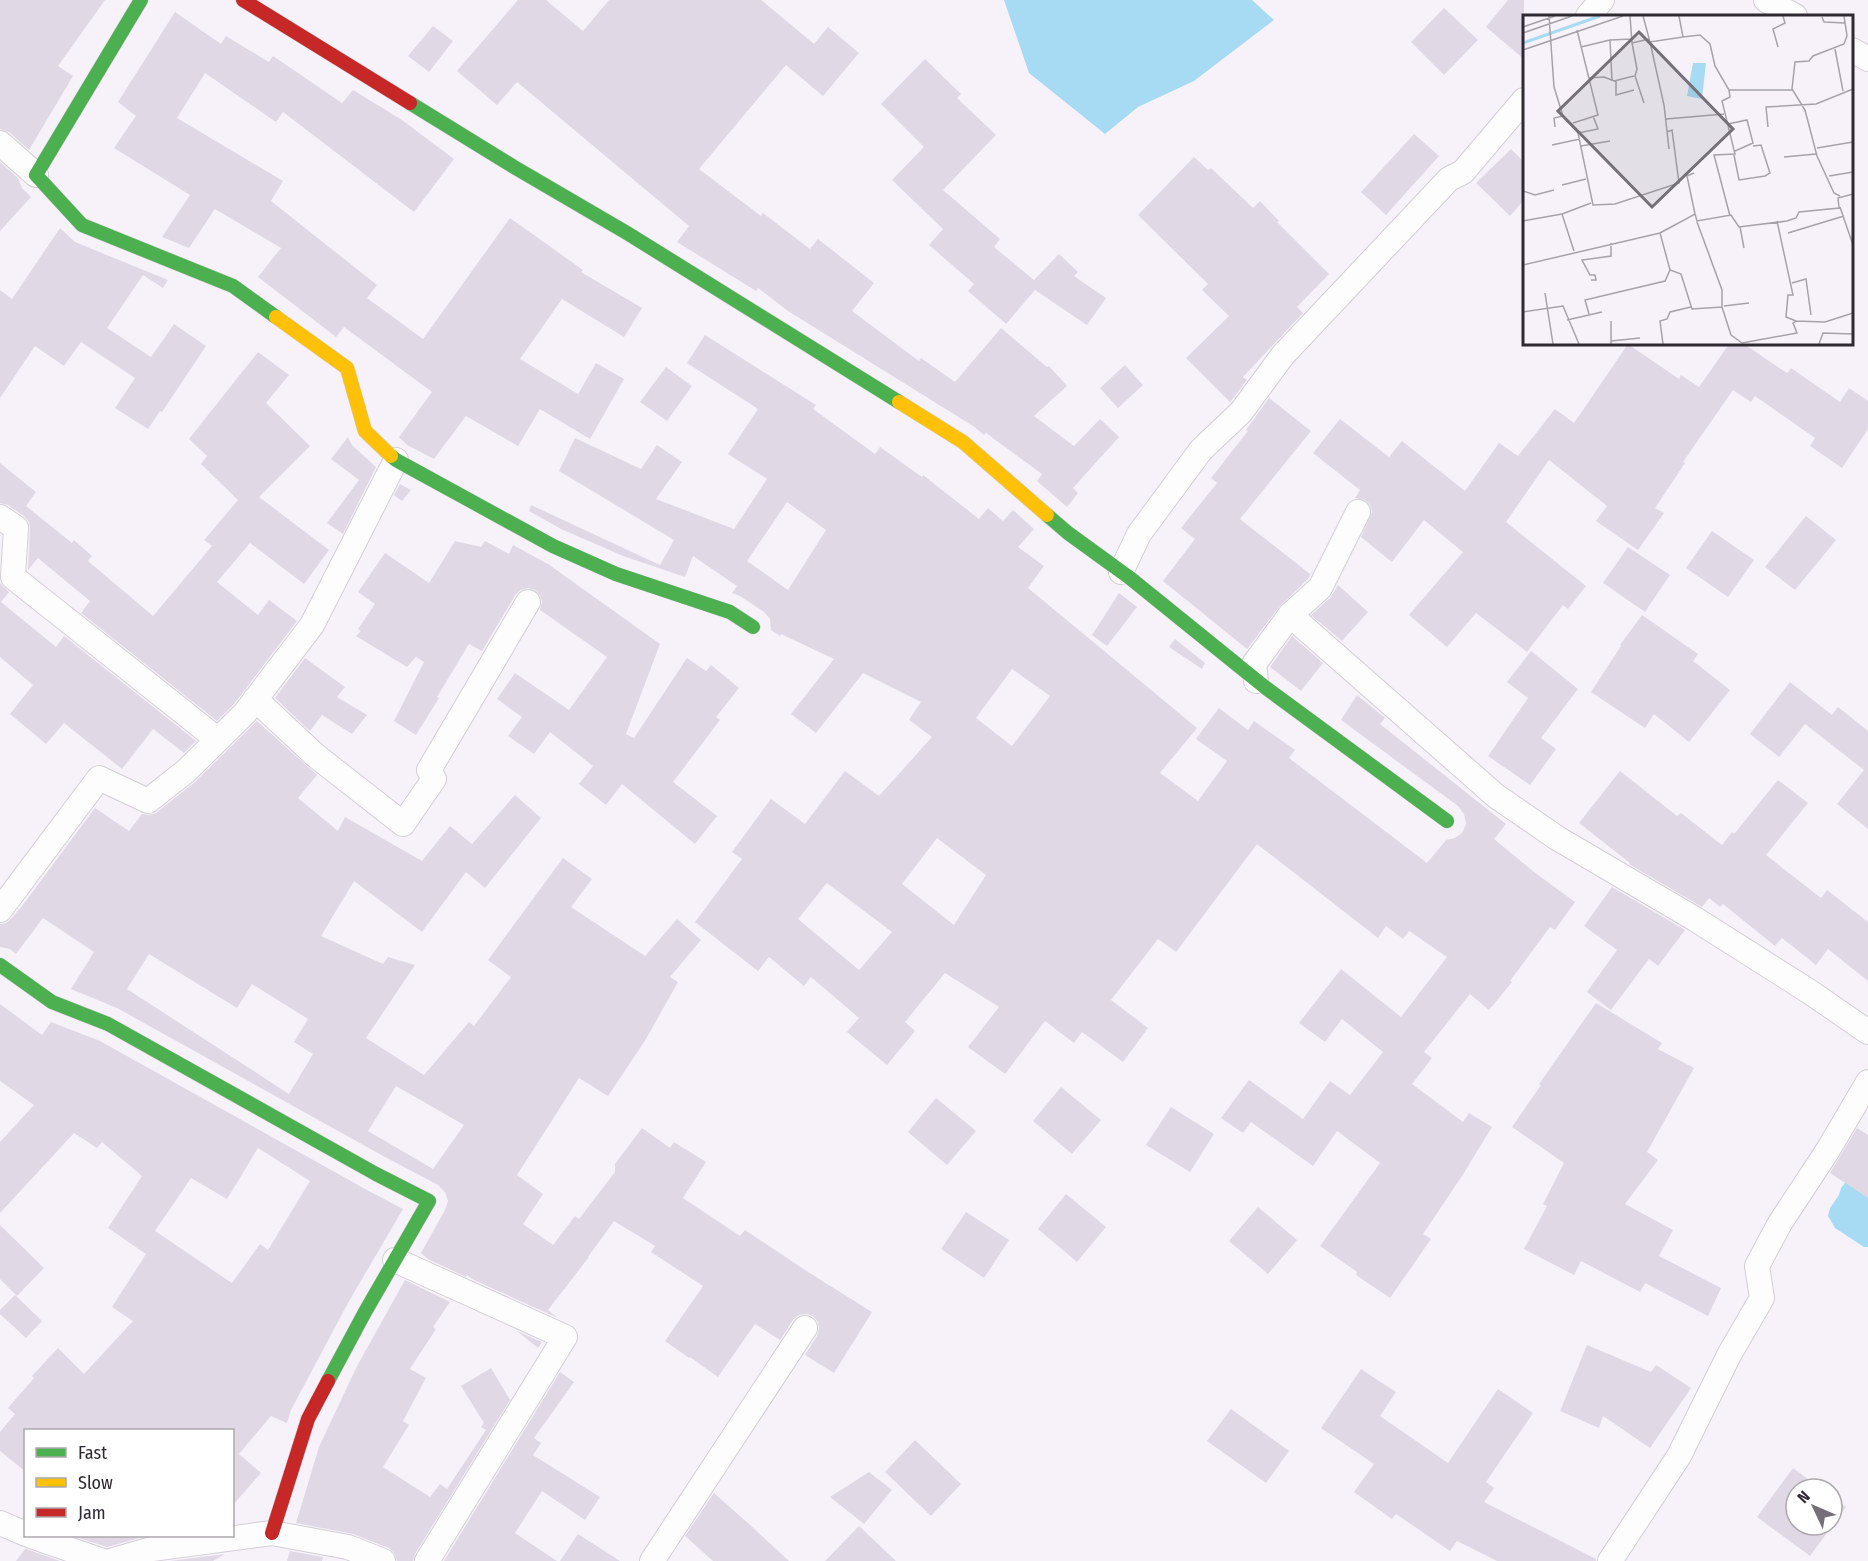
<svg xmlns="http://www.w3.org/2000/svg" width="1868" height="1561" font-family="'Fira Sans Condensed',sans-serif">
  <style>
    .water { fill: #a7dbf4 }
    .building { fill: #e0d8e4; fill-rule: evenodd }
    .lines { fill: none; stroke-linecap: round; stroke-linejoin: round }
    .street-casing { stroke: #d3ced6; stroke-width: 26 }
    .fast-casing { stroke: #d3ced6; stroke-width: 15 }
    .slow-casing { stroke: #d3ced6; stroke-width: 15 }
    .jam-casing { stroke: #d3ced6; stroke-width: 15 }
    .street { stroke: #fefdfe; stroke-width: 24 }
    .fast { stroke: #4caf50; stroke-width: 14 }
    .slow { stroke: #ffc107; stroke-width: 14 }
    .jam { stroke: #c62828; stroke-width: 14 }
    .inset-river { fill: none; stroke: #a7dbf4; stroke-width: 3 }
    .inset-road { fill: none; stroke: #a7a2aa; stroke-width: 1.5 }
    .view { fill: #756f78; fill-opacity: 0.15; stroke: #756f78; stroke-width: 3 }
    .inset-edge { fill: none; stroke: #2f2932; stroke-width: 3 }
  </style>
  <rect width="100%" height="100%" fill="#f7f2fa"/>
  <!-- water -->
  <path class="water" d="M 1004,0 L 1252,0 L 1274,20 L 1194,81 L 1138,107 L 1105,134 L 1029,73 Z
    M 1868,1163 L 1868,1247 L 1864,1247 L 1835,1228 L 1828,1216 L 1830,1208 L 1839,1195 L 1841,1188 L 1848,1179 Z"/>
  <!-- building -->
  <path class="building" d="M 0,0 L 105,0 L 58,66 L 73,76 L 29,150 L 9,132 L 0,129 Z
    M 518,0 L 546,0 L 583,31 L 609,0 L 761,0 L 814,44 L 828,27 L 859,53 L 823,96 L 786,65 L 699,169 L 761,216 L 763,213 L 810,249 L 818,239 L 874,283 L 852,311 L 919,361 L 921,358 L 955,382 L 1001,328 L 1047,367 L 1049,366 L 1067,386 L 1034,416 L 1074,446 L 1100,419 L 1119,437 L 1073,488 L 1078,493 L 1067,507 L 1037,481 L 1042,474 L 986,433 L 984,435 L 973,426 L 788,311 L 758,288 L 756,291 L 677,242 L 689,226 L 517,82 L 497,105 L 457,71 Z
    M 1508,0 L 1524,0 L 1524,59 L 1486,27 Z
    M 1444,8 L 1478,40 L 1444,75 L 1411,42 Z
    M 175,12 L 221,44 L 226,36 L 269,62 L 273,56 L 342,103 L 353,90 L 402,120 L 454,159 L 414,212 L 283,112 L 276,122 L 205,73 L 177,118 L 283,181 L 271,201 L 377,285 L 367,298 L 423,339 L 510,218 L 583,270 L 581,272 L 642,308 L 624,337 L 562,299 L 520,359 L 578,394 L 596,363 L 624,379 L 590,439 L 540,409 L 518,446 L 466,416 L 434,459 L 407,445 L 399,437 L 432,392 L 344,327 L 336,337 L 258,277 L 281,248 L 215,209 L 189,248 L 162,237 L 190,195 L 114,148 L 136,116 L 118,102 Z
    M 433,26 L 453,41 L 429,72 L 408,56 Z
    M 925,59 L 961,94 L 957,98 L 996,135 L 943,190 L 1000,239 L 994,247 L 1034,280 L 1059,254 L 1078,272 L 1074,276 L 1106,298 L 1087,325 L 1035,290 L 1006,324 L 968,291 L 974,284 L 929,245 L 943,229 L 892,180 L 924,147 L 881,104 Z
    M 1414,134 L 1439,156 L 1386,215 L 1361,192 Z
    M 1511,149 L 1524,162 L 1524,200 L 1510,216 L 1476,183 Z
    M 1194,157 L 1208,170 L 1211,168 L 1253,208 L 1260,201 L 1279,221 L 1277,222 L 1329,274 L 1297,307 L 1303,313 L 1243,377 L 1247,380 L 1230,402 L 1186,358 L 1229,316 L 1202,290 L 1208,284 L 1138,215 Z
    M 0,162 L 18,178 L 22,188 L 31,197 L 0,231 Z
    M 60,228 L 75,242 L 168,280 L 163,288 L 143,275 L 107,328 L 151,357 L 174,324 L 206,346 L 162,412 L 160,411 L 148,429 L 115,408 L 135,378 L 81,342 L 64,366 L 35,346 L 0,398 L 0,290 L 12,299 Z
    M 705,335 L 816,405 L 813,409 L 875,454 L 880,447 L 922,477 L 923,475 L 979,519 L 988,508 L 1003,521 L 1013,510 L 1034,529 L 1018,547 L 1044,566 L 1028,588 L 1197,728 L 1160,773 L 1198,801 L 1227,761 L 1196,739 L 1219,708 L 1248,730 L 1254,721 L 1295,750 L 1289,758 L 1427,863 L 1446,840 L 1455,838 L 1462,833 L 1466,824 L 1464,814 L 1458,806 L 1341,720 L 1357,695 L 1385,718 L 1380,724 L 1506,824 L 1494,839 L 1534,872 L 1575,902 L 1555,930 L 1550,927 L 1510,981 L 1512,982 L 1489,1010 L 1470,994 L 1424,1052 L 1432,1058 L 1412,1084 L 1463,1122 L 1469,1113 L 1492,1127 L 1462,1176 L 1423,1234 L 1431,1239 L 1390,1298 L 1356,1275 L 1357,1272 L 1320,1246 L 1380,1163 L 1337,1131 L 1313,1166 L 1251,1122 L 1243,1133 L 1221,1118 L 1249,1080 L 1303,1119 L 1330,1081 L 1350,1095 L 1383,1052 L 1342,1019 L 1325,1042 L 1299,1023 L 1341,969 L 1401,1017 L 1447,957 L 1409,931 L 1403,939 L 1386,926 L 1378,938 L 1257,844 L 1176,952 L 1158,939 L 1111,1000 L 1148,1028 L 1123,1062 L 1082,1032 L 1074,1043 L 1045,1021 L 1005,1074 L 968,1047 L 999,1007 L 945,973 L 905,1022 L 915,1031 L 887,1065 L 847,1032 L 859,1018 L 811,977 L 804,986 L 769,957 L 758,971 L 695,922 L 742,859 L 732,852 L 771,799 L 805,824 L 845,771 L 879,796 L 932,737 L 909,720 L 921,702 L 863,673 L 816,733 L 791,714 L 834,659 L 781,634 L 780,636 L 771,630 L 770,619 L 764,612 L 740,596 L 732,593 L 737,586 L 693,556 L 685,577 L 623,556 L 561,529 L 529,511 L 531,505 L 660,565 L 674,540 L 559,471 L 575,438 L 641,469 L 657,445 L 682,462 L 656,499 L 734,529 L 767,479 L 728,454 L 758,409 L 687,363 ZM 787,502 L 826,530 L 788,590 L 747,561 ZM 1012,669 L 1050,696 L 1012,746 L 976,718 ZM 937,838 L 986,875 L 954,925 L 902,884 ZM 827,883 L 892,932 L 859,970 L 798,919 Z
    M 1628,344 L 1679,379 L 1681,375 L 1699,387 L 1729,344 L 1744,344 L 1787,373 L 1791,368 L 1840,402 L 1849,388 L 1868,401 L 1868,429 L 1842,468 L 1810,446 L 1815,438 L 1755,396 L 1751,402 L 1733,390 L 1683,462 L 1685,463 L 1655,508 L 1664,513 L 1638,550 L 1596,521 L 1607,506 L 1549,460 L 1506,522 L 1586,586 L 1568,609 L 1563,605 L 1527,652 L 1476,613 L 1447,647 L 1409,615 L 1463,552 L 1424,520 L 1392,562 L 1361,537 L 1372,512 L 1370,505 L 1365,500 L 1355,498 L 1360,490 L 1313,453 L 1340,419 L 1389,457 L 1402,441 L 1465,491 L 1499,443 L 1518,456 L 1555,409 L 1574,423 Z
    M 258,352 L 289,375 L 266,403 L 310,446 L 259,497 L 329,550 L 304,584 L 250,543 L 217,582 L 258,615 L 269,600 L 297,621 L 234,704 L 217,721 L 81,613 L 90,601 L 38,558 L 28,570 L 30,529 L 29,522 L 24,516 L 8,505 L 0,503 L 0,463 L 36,492 L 26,506 L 72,543 L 74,540 L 92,556 L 88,561 L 153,616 L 212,546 L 204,540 L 238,500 L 201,464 L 207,456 L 189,439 Z
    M 1125,365 L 1143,385 L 1118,408 L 1100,388 Z
    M 666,367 L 692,386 L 667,421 L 640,402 Z
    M 1269,398 L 1311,431 L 1240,519 L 1310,574 L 1314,568 L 1308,579 L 1279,607 L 1247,649 L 1163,581 L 1195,539 L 1181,528 L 1217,483 L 1211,478 L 1248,431 L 1246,430 Z
    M 348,437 L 352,445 L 376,467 L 343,534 L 327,523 L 359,480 L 331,459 Z
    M 400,484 L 411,490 L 402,501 L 394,495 Z
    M 1806,516 L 1836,540 L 1795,590 L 1765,567 Z
    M 1712,531 L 1754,560 L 1728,597 L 1686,568 Z
    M 455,541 L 481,547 L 485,541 L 509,554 L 513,545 L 548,564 L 660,644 L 626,734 L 634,738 L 687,658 L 706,671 L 711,665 L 739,688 L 716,717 L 720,720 L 673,782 L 717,816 L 695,844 L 622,784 L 606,805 L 579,784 L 593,766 L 550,732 L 534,754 L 508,736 L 522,717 L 497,699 L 515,673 L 569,710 L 607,657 L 540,610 L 542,602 L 540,595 L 535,590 L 528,588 L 521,590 L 516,594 L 482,651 L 469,644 L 437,697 L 439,698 L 416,735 L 394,721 L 424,662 L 416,657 L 407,667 L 356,636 L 361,631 L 358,629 L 375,604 L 358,592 L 385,553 L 429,583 Z
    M 1628,547 L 1670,575 L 1645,612 L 1603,583 Z
    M 0,583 L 9,592 L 1,602 L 56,647 L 64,636 L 196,741 L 184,753 L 153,729 L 122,769 L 64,723 L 46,744 L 10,714 L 33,685 L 0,657 Z
    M 1338,585 L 1368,612 L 1342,641 L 1311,615 L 1330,598 Z
    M 1119,593 L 1137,607 L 1107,646 L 1092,635 Z
    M 1642,615 L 1698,654 L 1693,661 L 1730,690 L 1689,742 L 1654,714 L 1645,728 L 1591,692 L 1621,646 L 1620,645 Z
    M 1292,636 L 1323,663 L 1301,691 L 1270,667 Z
    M 1175,639 L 1205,663 L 1202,669 L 1169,647 Z
    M 1531,651 L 1578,689 L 1541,738 L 1556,749 L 1530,785 L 1488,756 L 1528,698 L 1507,682 Z
    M 305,658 L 345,687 L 337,697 L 367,715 L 352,734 L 322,715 L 310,731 L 275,698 Z
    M 1790,682 L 1832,715 L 1838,707 L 1868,731 L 1868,829 L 1837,804 L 1864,770 L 1805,724 L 1779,757 L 1750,734 Z
    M 257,721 L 317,775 L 298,798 L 338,831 L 345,817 L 422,861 L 450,826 L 472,844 L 515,795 L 541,818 L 485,888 L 466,872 L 422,932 L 354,881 L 321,936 L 383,964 L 388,957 L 415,965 L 366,1038 L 424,1075 L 469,1022 L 474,1026 L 511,977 L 488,960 L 563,858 L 592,879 L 571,907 L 645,956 L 677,919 L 701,940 L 670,977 L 678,982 L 646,1039 L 608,1096 L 579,1078 L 517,1175 L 543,1194 L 523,1224 L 553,1245 L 575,1216 L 579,1219 L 615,1172 L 615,1164 L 642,1128 L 670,1148 L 674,1142 L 706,1162 L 683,1198 L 740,1236 L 745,1230 L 808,1272 L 872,1312 L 834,1373 L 805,1355 L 817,1336 L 819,1328 L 818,1322 L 813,1316 L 806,1314 L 799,1315 L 793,1320 L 780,1340 L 755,1324 L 718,1377 L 690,1357 L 689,1358 L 665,1341 L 703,1286 L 651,1252 L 655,1246 L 614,1221 L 588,1257 L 589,1257 L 548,1310 L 558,1318 L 474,1280 L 467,1275 L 466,1277 L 428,1259 L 421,1253 L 445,1210 L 448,1201 L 445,1192 L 438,1185 L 385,1157 L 117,1008 L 71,989 L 94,952 L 43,918 L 16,954 L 10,949 L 0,947 L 0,924 L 6,923 L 11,919 L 22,906 L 95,808 L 129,831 L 142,814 L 149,815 L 156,813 L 195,782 ZM 149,954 L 237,1008 L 252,984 L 308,1019 L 294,1042 L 313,1054 L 289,1094 L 127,989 ZM 396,1086 L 464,1125 L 433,1169 L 368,1131 Z
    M 1620,771 L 1677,816 L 1681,813 L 1722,845 L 1732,832 L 1734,834 L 1778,780 L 1808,803 L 1766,855 L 1821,898 L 1827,890 L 1868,922 L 1868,981 L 1828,949 L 1816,965 L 1782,938 L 1775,946 L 1723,904 L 1720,907 L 1709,898 L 1702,907 L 1629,864 L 1630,863 L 1579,823 Z
    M 1612,887 L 1685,930 L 1658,966 L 1649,959 L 1611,1010 L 1587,992 L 1617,950 L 1584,926 Z
    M 1596,1003 L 1662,1043 L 1658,1049 L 1694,1068 L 1647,1152 L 1658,1160 L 1625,1204 L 1673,1230 L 1659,1256 L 1721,1288 L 1708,1316 L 1645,1283 L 1640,1292 L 1581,1261 L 1574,1275 L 1524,1249 L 1547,1206 L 1543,1204 L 1564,1163 L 1512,1127 L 1541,1085 L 1539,1084 Z
    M 0,1004 L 42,1035 L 51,1022 L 100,1041 L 367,1190 L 403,1209 L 348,1303 L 291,1410 L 287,1423 L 271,1416 L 239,1454 L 261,1473 L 232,1506 L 232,1431 L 26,1431 L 26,1472 L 0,1451 L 0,1432 L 15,1414 L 8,1408 L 34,1378 L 32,1376 L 58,1348 L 84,1374 L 133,1321 L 112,1307 L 146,1254 L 108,1228 L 142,1176 L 102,1142 L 97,1148 L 74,1133 L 0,1213 L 0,1142 L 34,1105 L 0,1081 ZM 258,1148 L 310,1181 L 268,1250 L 260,1244 L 232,1283 L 155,1231 L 191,1178 L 227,1199 Z
    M 1061,1087 L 1101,1120 L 1072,1154 L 1033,1121 Z
    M 936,1098 L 976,1131 L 947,1165 L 908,1132 Z
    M 1171,1107 L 1214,1134 L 1190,1172 L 1146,1145 Z
    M 1857,1128 L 1868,1135 L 1868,1198 L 1830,1173 Z
    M 1066,1194 L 1106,1227 L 1077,1262 L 1038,1229 Z
    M 1258,1207 L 1297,1240 L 1268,1274 L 1229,1241 Z
    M 966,1212 L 1009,1240 L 984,1278 L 941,1249 Z
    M 0,1225 L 44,1268 L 17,1296 L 0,1279 Z
    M 405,1280 L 450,1302 L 433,1327 L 436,1329 L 410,1369 L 426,1378 L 403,1421 L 409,1425 L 383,1467 L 430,1497 L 440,1484 L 447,1489 L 486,1430 L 481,1427 L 484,1423 L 461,1386 L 491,1368 L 510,1400 L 415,1554 L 413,1561 L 397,1561 L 394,1553 L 389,1548 L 353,1534 L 296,1523 L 319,1447 L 357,1366 Z
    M 15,1295 L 42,1321 L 26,1338 L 0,1314 L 0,1310 Z
    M 517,1331 L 542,1342 L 538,1348 Z
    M 1587,1345 L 1651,1372 L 1656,1365 L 1691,1388 L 1650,1448 L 1603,1416 L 1599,1428 L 1560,1411 Z
    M 1361,1369 L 1396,1392 L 1380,1416 L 1448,1463 L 1498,1389 L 1533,1413 L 1486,1482 L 1494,1488 L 1484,1502 L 1596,1559 L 1596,1561 L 1497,1561 L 1457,1541 L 1450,1551 L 1396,1514 L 1392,1519 L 1354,1492 L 1374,1464 L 1321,1428 Z
    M 560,1372 L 574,1382 L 534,1438 L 541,1443 L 533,1455 L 600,1497 L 585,1520 L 542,1491 L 515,1533 L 557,1561 L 444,1561 Z
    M 1231,1409 L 1289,1451 L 1266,1483 L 1207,1441 Z
    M 915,1440 L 961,1484 L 931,1516 L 885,1472 Z
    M 1793,1468 L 1821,1489 L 1796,1489 L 1796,1525 L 1832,1525 L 1832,1497 L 1846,1507 L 1810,1556 L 1757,1517 Z
    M 869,1472 L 892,1490 L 864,1524 L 830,1497 Z
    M 714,1493 L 750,1525 L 789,1561 L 713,1561 L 685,1536 Z
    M 859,1526 L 896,1561 L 825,1561 Z
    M 578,1534 L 620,1561 L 560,1561 Z
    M 73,1536 L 147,1536 L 107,1547 Z
    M 25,1549 L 26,1549 L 60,1561 L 16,1561 Z
    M 290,1551 L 323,1557 L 322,1561 L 287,1561 Z
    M 225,1554 L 213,1561 L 170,1561 Z"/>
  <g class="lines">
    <defs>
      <path id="street" d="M 1766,0 L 1795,16
        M 1588,16 L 1602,0
        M 1852,50 L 1868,59
        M 0,143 L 36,175
        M 0,517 L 16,528 L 13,577 L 217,739
        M 1121,572 L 1139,534 L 1201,450 L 1241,412 L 1283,355 L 1449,179 L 1463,172 L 1524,100
        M 1290,615 L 1320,588 L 1358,512
        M 1256,681 L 1254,664 L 1290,615 L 1496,796 L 1557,838 L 1695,919 L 1810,992 L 1868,1032
        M 255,699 L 315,755 L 403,824 L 434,779 L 429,770 L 528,602
        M 0,910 L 99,778 L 148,801 L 186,771 L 245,713 L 312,625 L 396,460
        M 395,1260 L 565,1337 L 427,1561
        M 0,1523 L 26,1534
        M 31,1536 L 103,1561
        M 110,1561 L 152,1549 L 272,1533 L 348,1547 L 383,1561
        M 652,1561 L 805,1328
        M 1610,1561 L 1679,1456 L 1729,1355 L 1762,1298 L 1757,1266 L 1780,1223 L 1828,1150 L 1868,1082"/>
      <path id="fast" d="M 141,0 L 36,175 L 82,225 L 233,286 L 276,317
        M 410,103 L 514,167 L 627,233 L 899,402
        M 391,456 L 396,460 L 553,546 L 616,574 L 730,612 L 753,627
        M 1047,515 L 1068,533 L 1130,578 L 1266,688 L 1447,821
        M 0,965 L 52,1002 L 108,1024 L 376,1174 L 429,1201 L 365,1312 L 328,1381"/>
      <path id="slow" d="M 276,317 L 347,368 L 365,431 L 391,456
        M 899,402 L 963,442 L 1047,515"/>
      <path id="jam" d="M 243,0 L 410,103
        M 272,1533 L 308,1419 L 328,1381"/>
    </defs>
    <!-- street casing -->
    <use href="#street" class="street-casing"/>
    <!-- fast casing -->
    <use href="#fast" class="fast-casing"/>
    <!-- slow casing -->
    <use href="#slow" class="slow-casing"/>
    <!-- jam casing -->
    <use href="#jam" class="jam-casing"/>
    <!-- street -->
    <use href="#street" class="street"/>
    <!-- fast -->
    <use href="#fast" class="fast"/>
    <!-- slow -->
    <use href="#slow" class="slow"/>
    <!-- jam -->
    <use href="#jam" class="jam"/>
  </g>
  <!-- overview -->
  <g transform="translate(1523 15)">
    <rect width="330" height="330" fill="#f7f2fa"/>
    <path d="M 170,48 L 183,48 L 179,84 L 164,81 Z" fill="#a7dbf4"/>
    <path class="inset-river" d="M 0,28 L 77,1"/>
    <path class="inset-road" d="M 26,1 L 31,72 L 40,101 L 55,118 L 70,190 L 92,189 L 156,168 L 149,115 L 144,117M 107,1 L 109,28M 120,1 L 127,27 L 160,22M 156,1 L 160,22 L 177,20 L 187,29 L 192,51 L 206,75 L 207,82 L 199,86 L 212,139 L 191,140 L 207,201M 299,2 L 301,7 L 322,8M 0,12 L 32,1M 0,18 L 49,1M 87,25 L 109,24M 127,27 L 141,90 L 146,134M 58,32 L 87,25 L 89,66M 255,32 L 250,14 L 262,8 L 260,1M 312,34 L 320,76M 0,35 L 100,1M 66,63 L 81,62 L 91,66 L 111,61M 93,66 L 93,80 L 111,75M 206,75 L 269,75M 121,88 L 112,61 L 114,54 L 109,28 L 126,24M 143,104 L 201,99M 50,108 L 75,100 L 54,15M 205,109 L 224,105 L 230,128 L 212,136M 32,112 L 31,103 L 40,101M 245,112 L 243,92 L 293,89 L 330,74M 55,118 L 75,114 L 70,101M 29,130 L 57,124M 58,131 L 87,126M 294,133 L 330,127M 211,140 L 216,165 L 242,161 L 247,158 L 238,130 L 230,131M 261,142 L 293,139M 171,158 L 164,161 L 172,199M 306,161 L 330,157M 39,170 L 63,164M 0,176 L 12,180 L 31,175M 317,181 L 311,178 L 294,141 L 282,95 L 269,74 L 272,47 L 286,46 L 290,41 L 321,29 L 324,21 L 321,1M 317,192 L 330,230M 0,206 L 39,199M 254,206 L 270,280 L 265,280 L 263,302 L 273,306M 174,207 L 199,275 L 199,292M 217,212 L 221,233M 265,218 L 321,201M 51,236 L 39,199 L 68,188M 0,250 L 137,218M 68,265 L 73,265 L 72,260 L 67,260 L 59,245 L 88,241 L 88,228M 269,268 L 283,264 L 288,300M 22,278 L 30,329M 201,291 L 226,288M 0,297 L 40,291 L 56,329M 66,299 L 62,285 L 142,266 L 147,255M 44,305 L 79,297M 88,326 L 117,323M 219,328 L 208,320 L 199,292 L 169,294 L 158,259 L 147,255 L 137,218 L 172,199 L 174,206 L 208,200 L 216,212 L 264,206 L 273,203 L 276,197 L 316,193 L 315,183 L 330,179M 219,328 L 274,318 L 270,308 L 273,306 L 302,307 L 330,298M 88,329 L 88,306M 140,329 L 137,306 L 144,304 L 147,297 L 168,292M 296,329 L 300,318 L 330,319"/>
    <path class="view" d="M 116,17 L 210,114 L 129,192 L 35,96 Z"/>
    <rect width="330" height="330" class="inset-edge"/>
  </g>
  <!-- legend -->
  <rect x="24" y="1429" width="210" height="108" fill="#ffffff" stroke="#aca9ad" stroke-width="1.5"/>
  <rect x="36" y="1448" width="30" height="9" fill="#4caf50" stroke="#aca9ad" stroke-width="1.5"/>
  <text x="78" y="1459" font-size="18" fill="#2f2932">Fast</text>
  <rect x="36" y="1478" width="30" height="9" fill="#ffc107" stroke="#aca9ad" stroke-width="1.5"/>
  <text x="78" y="1489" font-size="18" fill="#2f2932">Slow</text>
  <rect x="36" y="1508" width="30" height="9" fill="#c62828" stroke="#aca9ad" stroke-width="1.5"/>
  <text x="78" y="1519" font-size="18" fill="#2f2932">Jam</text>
  <!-- north arrow -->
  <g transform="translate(1814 1507) rotate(314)"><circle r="28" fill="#ffffff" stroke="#aca9ad" stroke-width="1.5"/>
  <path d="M0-4.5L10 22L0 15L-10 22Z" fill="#756f78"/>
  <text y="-9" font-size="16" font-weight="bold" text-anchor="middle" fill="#2f2932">N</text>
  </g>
</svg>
